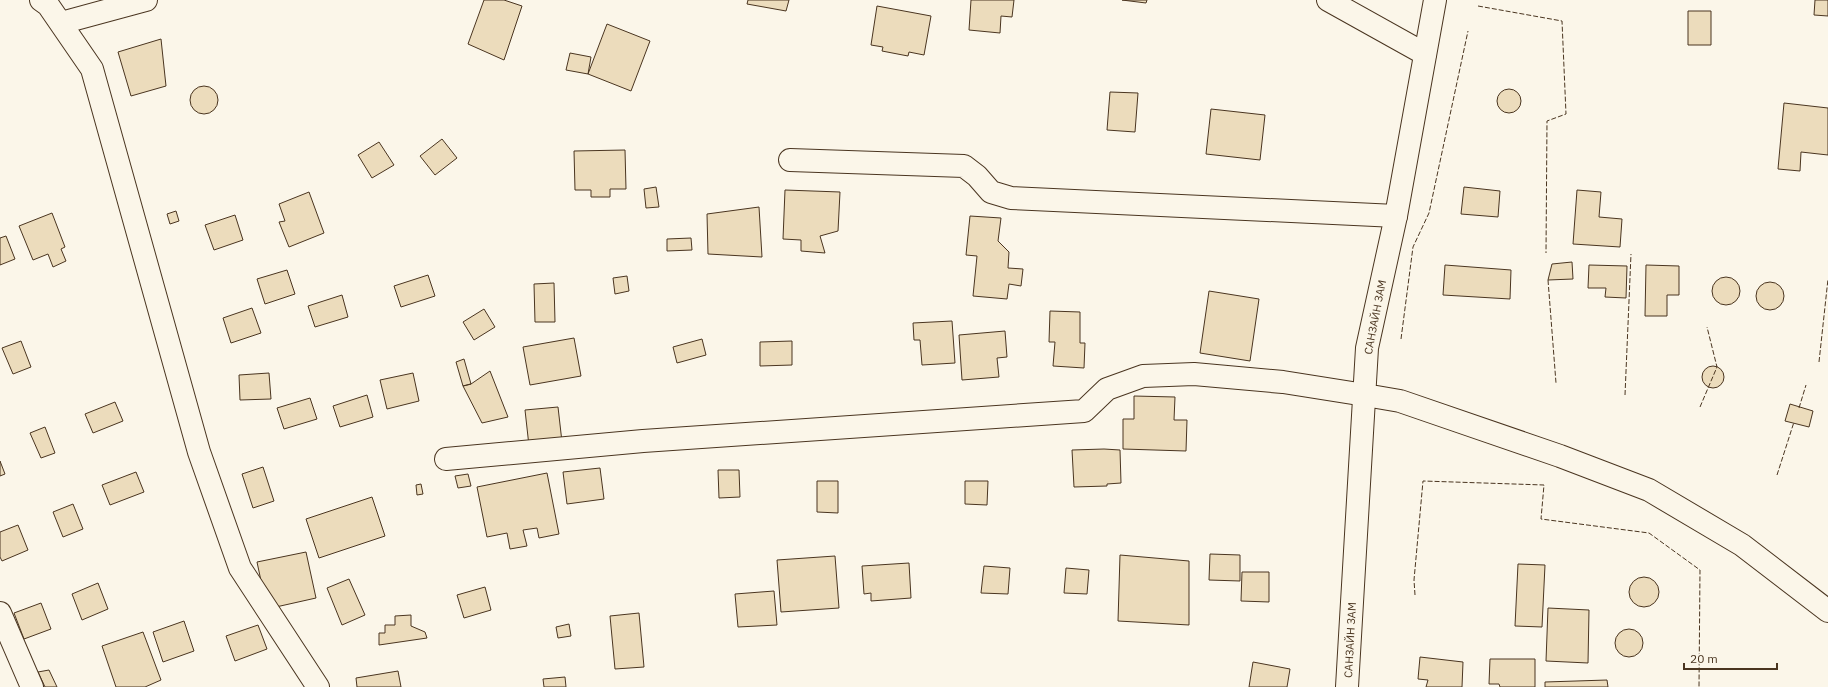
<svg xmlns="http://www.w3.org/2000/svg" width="1828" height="687" font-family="'IBM Plex Sans',sans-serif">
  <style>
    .building { fill: #ecdcbc; stroke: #4a3520 }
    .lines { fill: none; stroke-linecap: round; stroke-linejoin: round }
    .minor-casing { stroke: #4a3520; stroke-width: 24 }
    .secondary-casing { stroke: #4a3520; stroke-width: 24 }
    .minor { stroke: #fbf6e9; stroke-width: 22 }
    .secondary { stroke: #fbf6e9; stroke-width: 22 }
    .fence { stroke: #4a3520; stroke-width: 1; stroke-dasharray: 5 2; stroke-linecap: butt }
    .labels { text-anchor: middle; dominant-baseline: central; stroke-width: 3; stroke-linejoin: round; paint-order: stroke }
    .street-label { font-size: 11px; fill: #4a3520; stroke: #fbf6e9 }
  </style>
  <rect width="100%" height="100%" fill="#fbf6e9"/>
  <!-- building -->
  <path class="building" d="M 484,0 L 504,0 L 522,6 L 504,60 L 468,44 Z
    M 748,0 L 789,0 L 786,11 L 747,4 Z
    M 971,0 L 1014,0 L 1012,17 L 1001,16 L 1000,33 L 969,30 Z
    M 1122,0 L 1147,0 L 1146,3 Z
    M 1815,0 L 1828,0 L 1828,16 L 1814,15 Z
    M 877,6 L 931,16 L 924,55 L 909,52 L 908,56 L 882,51 L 883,47 L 871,45 Z
    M 1688,11 L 1711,11 L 1711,45 L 1688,45 Z
    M 607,24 L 650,41 L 631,91 L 588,74 Z
    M 161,39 L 166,86 L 131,96 L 118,52 Z
    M 570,53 L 591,57 L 588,74 L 566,70 Z
    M190 100a14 14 0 1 1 28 0a14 14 0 1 1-28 0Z
    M1497 101a12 12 0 1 1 24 0a12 12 0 1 1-24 0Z
    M 1110,92 L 1138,93 L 1135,132 L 1107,130 Z
    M 1784,103 L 1828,108 L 1828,155 L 1801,152 L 1800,171 L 1778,169 Z
    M 1211,109 L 1265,115 L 1260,160 L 1206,154 Z
    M 442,139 L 457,158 L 435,175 L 420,156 Z
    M 379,142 L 394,165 L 372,178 L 358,155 Z
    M 625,150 L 626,189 L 610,189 L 610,197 L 591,197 L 591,190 L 575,190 L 574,151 Z
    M 656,187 L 659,207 L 646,208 L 644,189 Z
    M 1464,187 L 1500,191 L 1498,217 L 1461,214 Z
    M 785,190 L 840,192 L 838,231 L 820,236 L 825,253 L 801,251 L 801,240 L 783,239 Z
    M 1577,190 L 1601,192 L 1599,217 L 1622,219 L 1620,247 L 1573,244 Z
    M 309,192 L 324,233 L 289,247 L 279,222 L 285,221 L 279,204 Z
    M 759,207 L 762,257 L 708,254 L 707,214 Z
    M 176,211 L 179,221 L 170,224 L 167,214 Z
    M 52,213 L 65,247 L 61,249 L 66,261 L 53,267 L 48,254 L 33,260 L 19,226 Z
    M 235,215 L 243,240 L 214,250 L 205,225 Z
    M 970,216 L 1001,218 L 998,241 L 1009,252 L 1008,268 L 1023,269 L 1021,286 L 1009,284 L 1007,299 L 973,296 L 977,256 L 966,255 Z
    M 6,236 L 15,259 L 0,265 L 0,238 Z
    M 691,238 L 692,250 L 667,251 L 667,239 Z
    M 1572,262 L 1573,279 L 1548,280 L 1552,264 Z
    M 1445,265 L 1511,270 L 1510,299 L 1443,295 Z
    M 1589,265 L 1627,266 L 1626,298 L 1605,297 L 1606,288 L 1588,288 Z
    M 1646,265 L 1679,266 L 1679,295 L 1667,295 L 1667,316 L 1645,316 Z
    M 287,270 L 295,294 L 265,304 L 257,279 Z
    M 428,275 L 435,296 L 401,307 L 394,286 Z
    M 627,276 L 629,291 L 615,294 L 613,278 Z
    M1712 291a14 14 0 1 1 28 0a14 14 0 1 1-28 0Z
    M1756 296a14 14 0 1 1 28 0a14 14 0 1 1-28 0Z
    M 554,283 L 555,322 L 535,322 L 534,284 Z
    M 1209,291 L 1259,299 L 1250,361 L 1200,353 Z
    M 342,295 L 348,317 L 315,327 L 308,306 Z
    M 252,308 L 261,333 L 231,343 L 223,318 Z
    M 484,309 L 495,327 L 474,340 L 463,322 Z
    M 1050,311 L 1080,312 L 1080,343 L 1085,343 L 1084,368 L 1053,366 L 1055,342 L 1049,342 Z
    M 952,321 L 955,363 L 922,365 L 920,340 L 914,340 L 913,323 Z
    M 1005,331 L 1007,357 L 997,358 L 999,377 L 962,380 L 959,335 Z
    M 574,338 L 581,376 L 530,385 L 523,347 Z
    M 702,339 L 706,355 L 677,363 L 673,347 Z
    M 21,341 L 31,367 L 13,374 L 2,348 Z
    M 792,341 L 792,365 L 760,366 L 760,342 Z
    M 464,359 L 471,384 L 463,386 L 456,362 Z
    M1702 377a11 11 0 1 1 22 0a11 11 0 1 1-22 0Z
    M 490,371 L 508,417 L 482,423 L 463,386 L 471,384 Z
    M 269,373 L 271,399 L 240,400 L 239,375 Z
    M 413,373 L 419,401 L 387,409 L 380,380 Z
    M 367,395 L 373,417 L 340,427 L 333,406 Z
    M 1134,396 L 1175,397 L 1174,420 L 1187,420 L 1186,451 L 1123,449 L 1123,419 L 1134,419 Z
    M 310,398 L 317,419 L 284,429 L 277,408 Z
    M 115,402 L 123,421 L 93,433 L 85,414 Z
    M 1790,404 L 1813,411 L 1809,427 L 1785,421 Z
    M 558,407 L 562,442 L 529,446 L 525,410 Z
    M 45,427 L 55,453 L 41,458 L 30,433 Z
    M 1104,449 L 1120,450 L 1121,483 L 1107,484 L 1107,486 L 1074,487 L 1072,450 Z
    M 0,461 L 5,474 L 0,476 Z
    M 263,467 L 274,501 L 253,508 L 242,474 Z
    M 600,468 L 604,499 L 567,504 L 563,472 Z
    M 718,470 L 739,470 L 740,497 L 719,498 Z
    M 136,472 L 144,492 L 110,505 L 102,485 Z
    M 547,473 L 559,534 L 539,538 L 537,528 L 523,530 L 527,546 L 510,549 L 507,533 L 487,537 L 477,487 Z
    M 468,474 L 471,486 L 458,488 L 455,476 Z
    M 817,481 L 838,481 L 838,513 L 817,512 Z
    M 965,481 L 988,481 L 987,505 L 965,504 Z
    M 421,484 L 423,494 L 417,495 L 416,485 Z
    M 372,497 L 385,536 L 319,558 L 306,519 Z
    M 73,504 L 83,529 L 63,537 L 53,512 Z
    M 18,525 L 28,550 L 2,561 L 0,557 L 0,532 Z
    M 306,552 L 316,598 L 267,609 L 257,562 Z
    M 1210,554 L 1240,555 L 1240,581 L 1209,580 Z
    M 1120,555 L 1189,561 L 1189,625 L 1118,621 Z
    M 835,556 L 839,608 L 781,612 L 777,560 Z
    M 909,563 L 911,598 L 871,601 L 871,593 L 864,594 L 862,566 Z
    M 1518,564 L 1545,565 L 1542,627 L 1515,626 Z
    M 984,566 L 1010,568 L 1008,594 L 981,593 Z
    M 1066,568 L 1089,570 L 1087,594 L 1064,593 Z
    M 1242,572 L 1269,572 L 1269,602 L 1241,601 Z
    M1629 592a15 15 0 1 1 30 0a15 15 0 1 1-30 0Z
    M 349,579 L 365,615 L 342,625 L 327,588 Z
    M 98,583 L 108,609 L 82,620 L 72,594 Z
    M 485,587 L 491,610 L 464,618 L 457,595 Z
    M 774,591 L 777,625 L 738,627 L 735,594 Z
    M 41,603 L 51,629 L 24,639 L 14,613 Z
    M 1548,608 L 1589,610 L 1588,663 L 1546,661 Z
    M 639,613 L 644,667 L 615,669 L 610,616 Z
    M 411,615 L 411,626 L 425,632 L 427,638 L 379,645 L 379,633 L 385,633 L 385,625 L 395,625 L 395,616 Z
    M 184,621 L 194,651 L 163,662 L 153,632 Z
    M 569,624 L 571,636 L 558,638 L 556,627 Z
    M 258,625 L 267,649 L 235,661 L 226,636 Z
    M1615 643a14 14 0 1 1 28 0a14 14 0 1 1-28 0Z
    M 143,632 L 161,680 L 145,687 L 116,687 L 102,646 Z
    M 1420,657 L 1463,662 L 1462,687 L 1426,687 L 1428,680 L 1418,679 Z
    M 1490,659 L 1535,659 L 1535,687 L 1500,687 L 1499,684 L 1489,684 Z
    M 1253,662 L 1290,669 L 1287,687 L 1249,687 Z
    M 49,670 L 57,687 L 45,687 L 38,672 Z
    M 398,671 L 401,687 L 357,687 L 356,678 Z
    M 565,677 L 566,687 L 544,687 L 543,679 Z
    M 1607,680 L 1608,687 L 1545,687 L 1545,682 Z"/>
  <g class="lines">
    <defs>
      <path id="minor" d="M 41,0 L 48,5 L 92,69 L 199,452 L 240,568 L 318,687
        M 1328,0 L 1425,54
        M 61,23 L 146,0
        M 790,160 L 964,166 L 977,176 L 991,192 L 1011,198 L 1396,216
        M 446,459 L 643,441 L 1084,411 L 1107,389 L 1143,376 L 1194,374 L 1283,382 L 1365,395
        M 0,613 L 32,687"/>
      <path id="secondary" d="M 1365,395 L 1400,401 L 1560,456 L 1649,490 L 1742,545 L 1828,611
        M 1347,687 L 1367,348 L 1396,216 L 1435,0"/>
    </defs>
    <!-- minor casing -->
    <use href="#minor" class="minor-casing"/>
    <!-- secondary casing -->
    <use href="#secondary" class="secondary-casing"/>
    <!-- minor -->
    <use href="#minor" class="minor"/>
    <!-- secondary -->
    <use href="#secondary" class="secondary"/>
    <!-- fence -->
    <path class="fence" d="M 1478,6 L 1562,21 L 1566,114 L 1547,121 L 1546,253
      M 1548,280 L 1556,383
      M 1401,339 L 1413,247 L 1429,213 L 1468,31
      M 1819,362 L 1828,279
      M 1625,395 L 1631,254
      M 1700,407 L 1717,367 L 1707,327
      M 1799,408 L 1806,385
      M 1777,475 L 1794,422
      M 1415,595 L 1414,580 L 1423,481 L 1544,485 L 1541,519 L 1649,533 L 1700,570 L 1699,687"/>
  </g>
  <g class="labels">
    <!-- street labels -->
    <g class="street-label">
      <text transform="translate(1375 317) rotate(-79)">САНЗАЙН ЗАМ</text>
      <text transform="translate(1350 640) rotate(-87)">САНЗАЙН ЗАМ</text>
    </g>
  </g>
  <!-- scale -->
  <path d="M1684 663v6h93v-6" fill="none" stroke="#4a3520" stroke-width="2"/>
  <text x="1690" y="663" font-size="12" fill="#4a3520" stroke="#fbf6e9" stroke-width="3" paint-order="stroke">20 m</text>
</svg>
